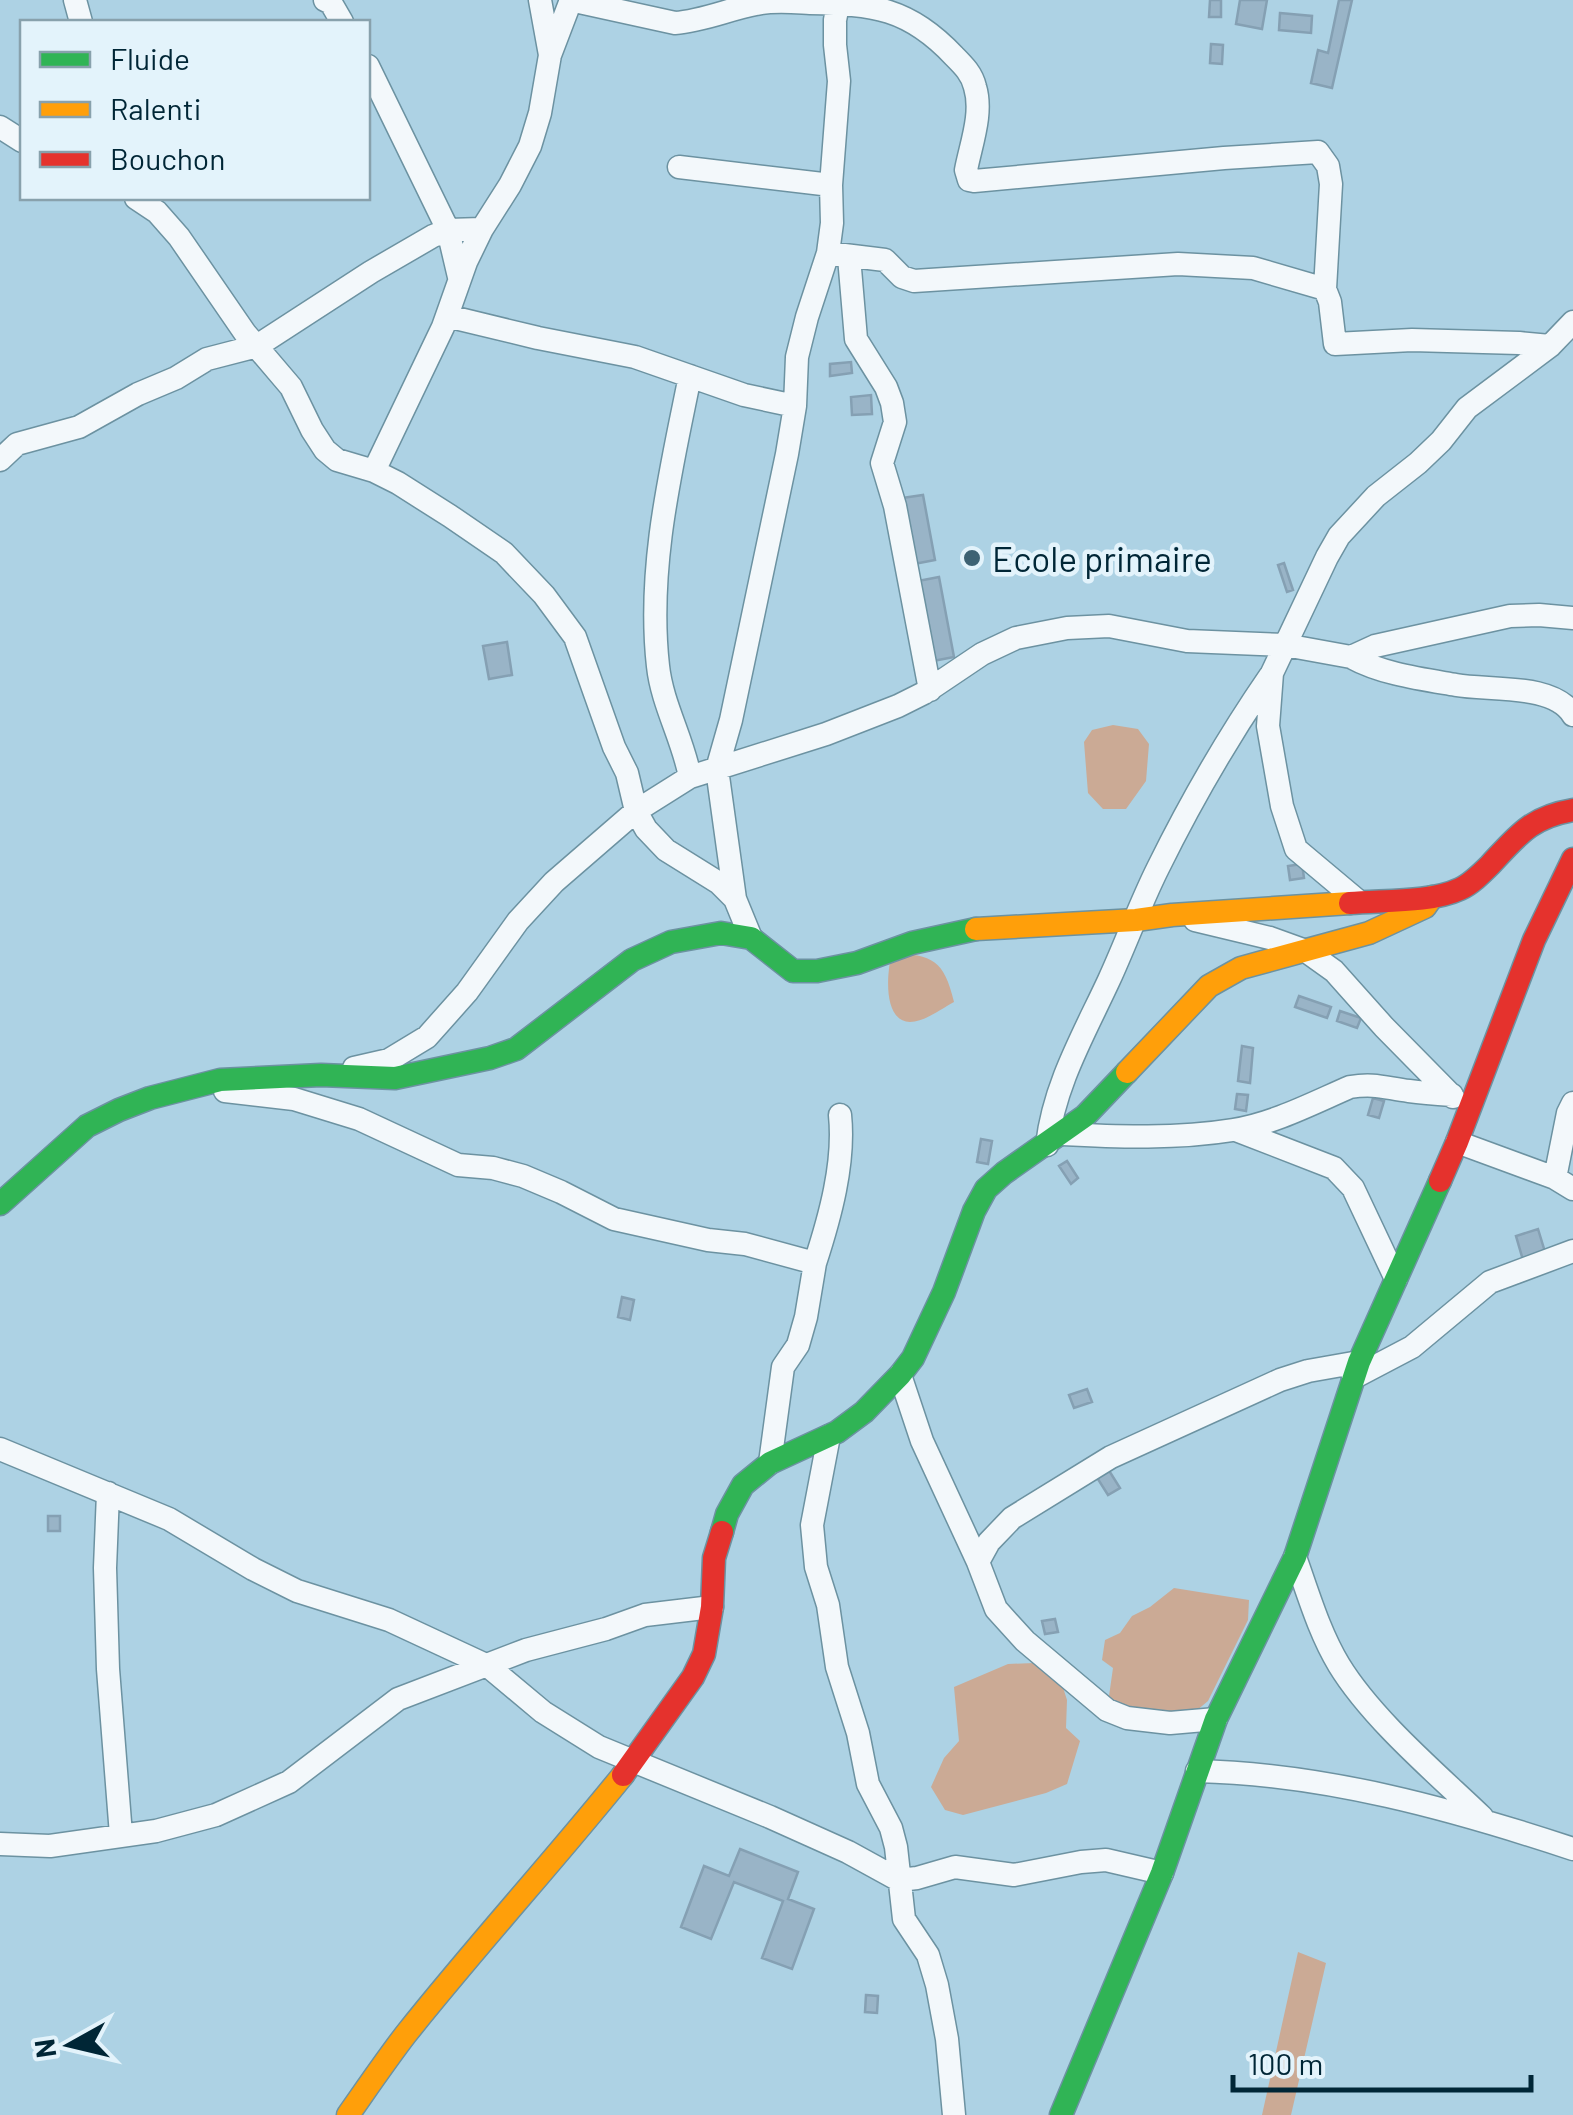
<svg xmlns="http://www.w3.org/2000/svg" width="1573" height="2115" font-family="Barlow,sans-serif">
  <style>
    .green { fill: #cbaa95 }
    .building { fill: #99b4c7; stroke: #85a0b3; stroke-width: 2.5 }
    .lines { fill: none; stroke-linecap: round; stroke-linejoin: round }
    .street-casing { stroke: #6c92a1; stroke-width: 25 }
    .fast-casing { stroke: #6c92a1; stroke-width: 25 }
    .slow-casing { stroke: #6c92a1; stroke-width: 25 }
    .jam-casing { stroke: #6c92a1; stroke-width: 25 }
    .street { stroke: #f3f8fb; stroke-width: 22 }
    .fast { stroke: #30b455; stroke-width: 22 }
    .slow { stroke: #ff9f0a; stroke-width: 22 }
    .jam { stroke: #e5322d; stroke-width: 22 }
    .poi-dot { fill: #3d6273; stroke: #e3f3fb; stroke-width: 4 }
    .labels { text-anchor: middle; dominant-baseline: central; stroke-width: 9; stroke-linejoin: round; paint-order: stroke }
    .poi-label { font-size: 35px; fill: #002636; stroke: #e3f3fb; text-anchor: start }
  </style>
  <rect width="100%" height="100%" fill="#add2e4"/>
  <!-- green -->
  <path class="green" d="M 1113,725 L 1138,729 L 1149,744 L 1146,781 L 1126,809 L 1103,809 L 1088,793 L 1084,742 L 1092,730 Z
    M 892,953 C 933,955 944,960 954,1002 C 941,1009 924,1022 910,1022 C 882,1021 887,971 892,953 Z
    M 1174,1588 L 1249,1600 L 1248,1620 L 1208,1701 L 1196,1711 L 1161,1718 L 1107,1710 L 1113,1668 L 1102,1660 L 1105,1640 L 1120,1633 L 1132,1616 L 1150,1607 Z
    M 1034,1663 L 1059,1675 L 1067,1700 L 1066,1728 L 1080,1741 L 1067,1784 L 1046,1793 L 963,1815 L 945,1810 L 931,1787 L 944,1758 L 959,1741 L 954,1687 L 1008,1664 Z
    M 1298,1952 L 1326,1963 L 1291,2115 L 1262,2115 Z"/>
  <!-- building -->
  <path class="building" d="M 1210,0 L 1221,0 L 1221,17 L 1209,17 Z
    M 1240,0 L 1267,0 L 1262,29 L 1236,24 Z
    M 1339,0 L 1352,0 L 1332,88 L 1311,83 L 1318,50 L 1328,53 Z
    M 1280,13 L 1312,16 L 1311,33 L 1279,30 Z
    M 1211,44 L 1223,45 L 1222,64 L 1210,63 Z
    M 851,362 L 852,373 L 830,376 L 830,364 Z
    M 871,395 L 872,414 L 852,415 L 851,397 Z
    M 923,495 L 935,560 L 914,564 L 902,498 Z
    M 1284,563 L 1293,590 L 1287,592 L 1278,565 Z
    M 939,577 L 954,657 L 933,661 L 918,581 Z
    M 507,642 L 512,675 L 489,679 L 483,646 Z
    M 1302,864 L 1304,878 L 1290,880 L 1288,866 Z
    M 1299,996 L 1331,1007 L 1327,1018 L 1295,1007 Z
    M 1340,1011 L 1361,1018 L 1357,1028 L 1337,1021 Z
    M 1242,1046 L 1253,1048 L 1250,1083 L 1238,1081 Z
    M 1237,1094 L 1248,1095 L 1246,1111 L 1235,1109 Z
    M 1373,1098 L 1384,1101 L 1379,1118 L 1368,1115 Z
    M 981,1139 L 992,1141 L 988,1164 L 977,1162 Z
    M 1067,1161 L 1078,1178 L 1071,1184 L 1059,1166 Z
    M 1538,1229 L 1545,1252 L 1523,1260 L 1516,1236 Z
    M 622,1297 L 634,1300 L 630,1320 L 618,1317 Z
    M 1087,1389 L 1092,1402 L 1074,1408 L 1069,1395 Z
    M 1108,1469 L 1120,1488 L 1108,1495 L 1096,1476 Z
    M 48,1516 L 60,1516 L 60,1531 L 48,1531 Z
    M 1055,1619 L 1058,1632 L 1045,1634 L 1042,1621 Z
    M 740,1849 L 798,1872 L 788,1899 L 814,1909 L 792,1969 L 762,1958 L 783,1901 L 734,1882 L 711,1939 L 681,1927 L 704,1866 L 729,1876 Z
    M 866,1995 L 878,1996 L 877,2013 L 865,2012 Z"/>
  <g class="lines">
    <defs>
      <path id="street" d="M 75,0 L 81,22
        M 325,0 L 331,3 L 342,22
        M 540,0 L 550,55
        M 570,0 L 675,23 C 703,21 729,9 756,4 C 773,0 792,2 810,3 C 873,4 909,8 954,56 C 964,66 972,74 975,87 C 983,113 971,144 966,170 L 969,180 L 974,181 L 1224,158 L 1318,152 L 1328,166 L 1331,184 L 1325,289 L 1330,302 L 1335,344 L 1412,340 L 1519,343 L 1550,346
        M 368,66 L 448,230 L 459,277
        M 0,127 L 22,141
        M 679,167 L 831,185
        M 136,198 L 157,212 L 179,237 L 245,333 L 291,387 L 312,430 L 325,450 L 337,460 L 374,471 L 398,483 L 450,516 L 504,553 L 544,595 L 575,637 L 614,747 L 627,773 L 636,811 L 646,829 L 666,850 L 719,883 L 735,899 L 751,938
        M 828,253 L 885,260 L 902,277 L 914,281 L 1178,264 L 1253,268 L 1325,289
        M 849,257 L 856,339 L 886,387 L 892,403 L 895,422 L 882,463 L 895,506 L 930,690
        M 447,316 L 538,338 L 635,357 L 744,395 L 795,406
        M 0,460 L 17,444 L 79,427 L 138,394 L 176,378 L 207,359 L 257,346 L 371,272 L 433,236 L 448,230 L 482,229
        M 374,471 L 443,327 L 466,262 L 482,229 L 510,185 L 530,146 L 540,113 L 550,55 L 571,0
        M 1351,657 C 1382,674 1421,679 1456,685 C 1489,691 1554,683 1573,715
        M 690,777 C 683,739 662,704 658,666 C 647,568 671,470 690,376
        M 735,899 L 717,769 L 731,720 L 787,454 L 795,406 L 797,357 L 807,317 L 828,253 L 832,223 L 831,185 L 839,81 L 835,45 L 835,20 L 839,0
        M 1358,901 L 1296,849 L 1282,806 L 1268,726 L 1272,673 L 1327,557 L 1339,536 L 1376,496 L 1418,463 L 1441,441 L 1467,408 L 1550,346 L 1573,322
        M 1195,920 L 1270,938 L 1306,951 L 1334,971 L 1384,1027 L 1453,1097
        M 354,1068 L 389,1060 L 427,1037 L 467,992 L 518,921 L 554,882 L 636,811 L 690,777 L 826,734 L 898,706 L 924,693 L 982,654 L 1016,638 L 1067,628 L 1109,626 L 1187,641 L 1285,645 L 1351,657 L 1375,646 L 1510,616 L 1539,615 L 1573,618
        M 225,1091 L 294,1099 L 359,1119 L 458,1165 L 493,1168 L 523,1176 L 561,1192 L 614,1219 L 708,1240 L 745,1244 L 815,1263 C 830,1217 845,1163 840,1115
        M 1236,1130 L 1334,1168 L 1353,1188 L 1396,1279
        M 1062,1134 C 1119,1137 1177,1139 1233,1130 C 1273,1124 1313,1103 1350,1087 C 1375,1083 1385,1088 1409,1091 C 1423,1093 1437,1094 1452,1095
        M 1457,1142 L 1555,1178 L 1573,1189
        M 1047,1145 C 1054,1085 1084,1034 1109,980 C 1126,943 1140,904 1158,868 C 1191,801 1228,737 1270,676
        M 1555,1178 L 1568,1113 L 1573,1103
        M 900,1375 L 922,1441 L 978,1562 L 996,1609 L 1025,1641 L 1107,1710 L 1127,1718 L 1170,1723 L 1216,1719
        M 1353,1378 L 1412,1347 L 1490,1282 L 1573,1251
        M 829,1436 L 812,1525 L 816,1567 L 828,1605 L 837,1667 L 858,1733 L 868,1784 L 891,1828 L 896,1847 L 904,1919 L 928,1955 L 937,1985 L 947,2039 L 954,2115
        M 0,1449 L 169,1519 L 253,1569 L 297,1591 L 389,1620 L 488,1666 L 543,1712 L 599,1747 L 770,1817 L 848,1852 L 899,1880 L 917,1878 L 955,1867 L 1014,1875 L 1081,1862 L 1106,1860 L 1162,1873
        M 770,1463 L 783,1367 L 798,1345 L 806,1317 L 815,1263
        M 108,1493 L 105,1568 L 108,1669 L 121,1835
        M 1295,1557 C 1308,1593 1319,1632 1339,1665 C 1372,1719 1436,1773 1482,1817
        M 978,1562 L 989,1542 L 1012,1518 L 1111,1457 L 1280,1380 L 1308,1371 L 1359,1362
        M 1197,1771 C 1326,1774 1452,1809 1573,1849
        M 0,1844 L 50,1846 L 156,1831 L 216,1815 L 289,1782 L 398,1699 L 526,1650 L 606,1629 L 645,1615 L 712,1607"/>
      <path id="fast" d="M 0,1204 L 87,1126 L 119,1110 L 150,1098 L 220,1080 L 321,1075 L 395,1078 L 490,1058 L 516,1049 L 632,960 L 671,942 L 721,933 L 751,938 L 793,971 L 817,971 L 857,963 L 912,943 L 976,929
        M 722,1532 L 727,1514 L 743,1485 L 770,1463 L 837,1432 L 864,1412 L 900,1375 L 913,1358 L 944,1292 L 974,1211 L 986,1189 L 1004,1173 L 1085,1116 L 1127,1072
        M 1061,2115 L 1162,1873 L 1216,1719 L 1295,1557 L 1359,1362 L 1440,1181"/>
      <path id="slow" d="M 976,929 L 1136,920 L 1172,915 L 1350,903
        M 1127,1072 L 1209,986 L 1241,968 L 1369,933 L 1425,907 L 1432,897
        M 348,2115 C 367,2088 386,2060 406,2034 C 476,1946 552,1863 623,1775"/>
      <path id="jam" d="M 1350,903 C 1383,900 1430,903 1460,889 C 1471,884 1481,874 1490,865 C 1518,835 1531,817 1573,810
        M 1440,1181 L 1457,1142 L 1534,940 L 1573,859
        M 623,1775 L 693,1677 L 704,1654 L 712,1607 L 714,1558 L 722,1532"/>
    </defs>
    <!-- street casing -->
    <use href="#street" class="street-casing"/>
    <!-- fast casing -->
    <use href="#fast" class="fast-casing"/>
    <!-- slow casing -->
    <use href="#slow" class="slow-casing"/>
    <!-- jam casing -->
    <use href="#jam" class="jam-casing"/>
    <!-- street -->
    <use href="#street" class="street"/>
    <!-- fast -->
    <use href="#fast" class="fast"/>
    <!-- slow -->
    <use href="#slow" class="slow"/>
    <!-- jam -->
    <use href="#jam" class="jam"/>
  </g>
  <!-- markers -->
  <circle class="poi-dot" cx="972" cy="558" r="10"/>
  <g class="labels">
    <!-- poi labels -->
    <g class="poi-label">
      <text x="992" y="558">Ecole primaire</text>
    </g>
  </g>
  <!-- legend -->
  <rect x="20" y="20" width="350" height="180" fill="#e3f3fb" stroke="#88a1ac" stroke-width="2.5"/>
  <rect x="40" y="52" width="50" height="15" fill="#30b455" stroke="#88a1ac" stroke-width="2.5"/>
  <text x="110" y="70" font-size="30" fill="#002636">Fluide</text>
  <rect x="40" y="102" width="50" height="15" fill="#ff9f0a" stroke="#88a1ac" stroke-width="2.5"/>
  <text x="110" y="120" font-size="30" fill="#002636">Ralenti</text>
  <rect x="40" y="152" width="50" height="15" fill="#e5322d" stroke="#88a1ac" stroke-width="2.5"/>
  <text x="110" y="170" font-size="30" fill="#002636">Bouchon</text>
  <!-- north arrow -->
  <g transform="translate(70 2045) rotate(262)" stroke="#e3f3fb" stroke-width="8" paint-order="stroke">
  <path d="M0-8L18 38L0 25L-18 38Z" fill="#002636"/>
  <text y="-15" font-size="28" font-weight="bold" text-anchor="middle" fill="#002636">N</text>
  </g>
  <!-- scale -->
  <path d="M1233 2075v15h298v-15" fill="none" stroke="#002636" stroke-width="5"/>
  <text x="1248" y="2075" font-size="30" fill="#002636" stroke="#e3f3fb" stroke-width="8" paint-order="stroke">100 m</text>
</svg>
